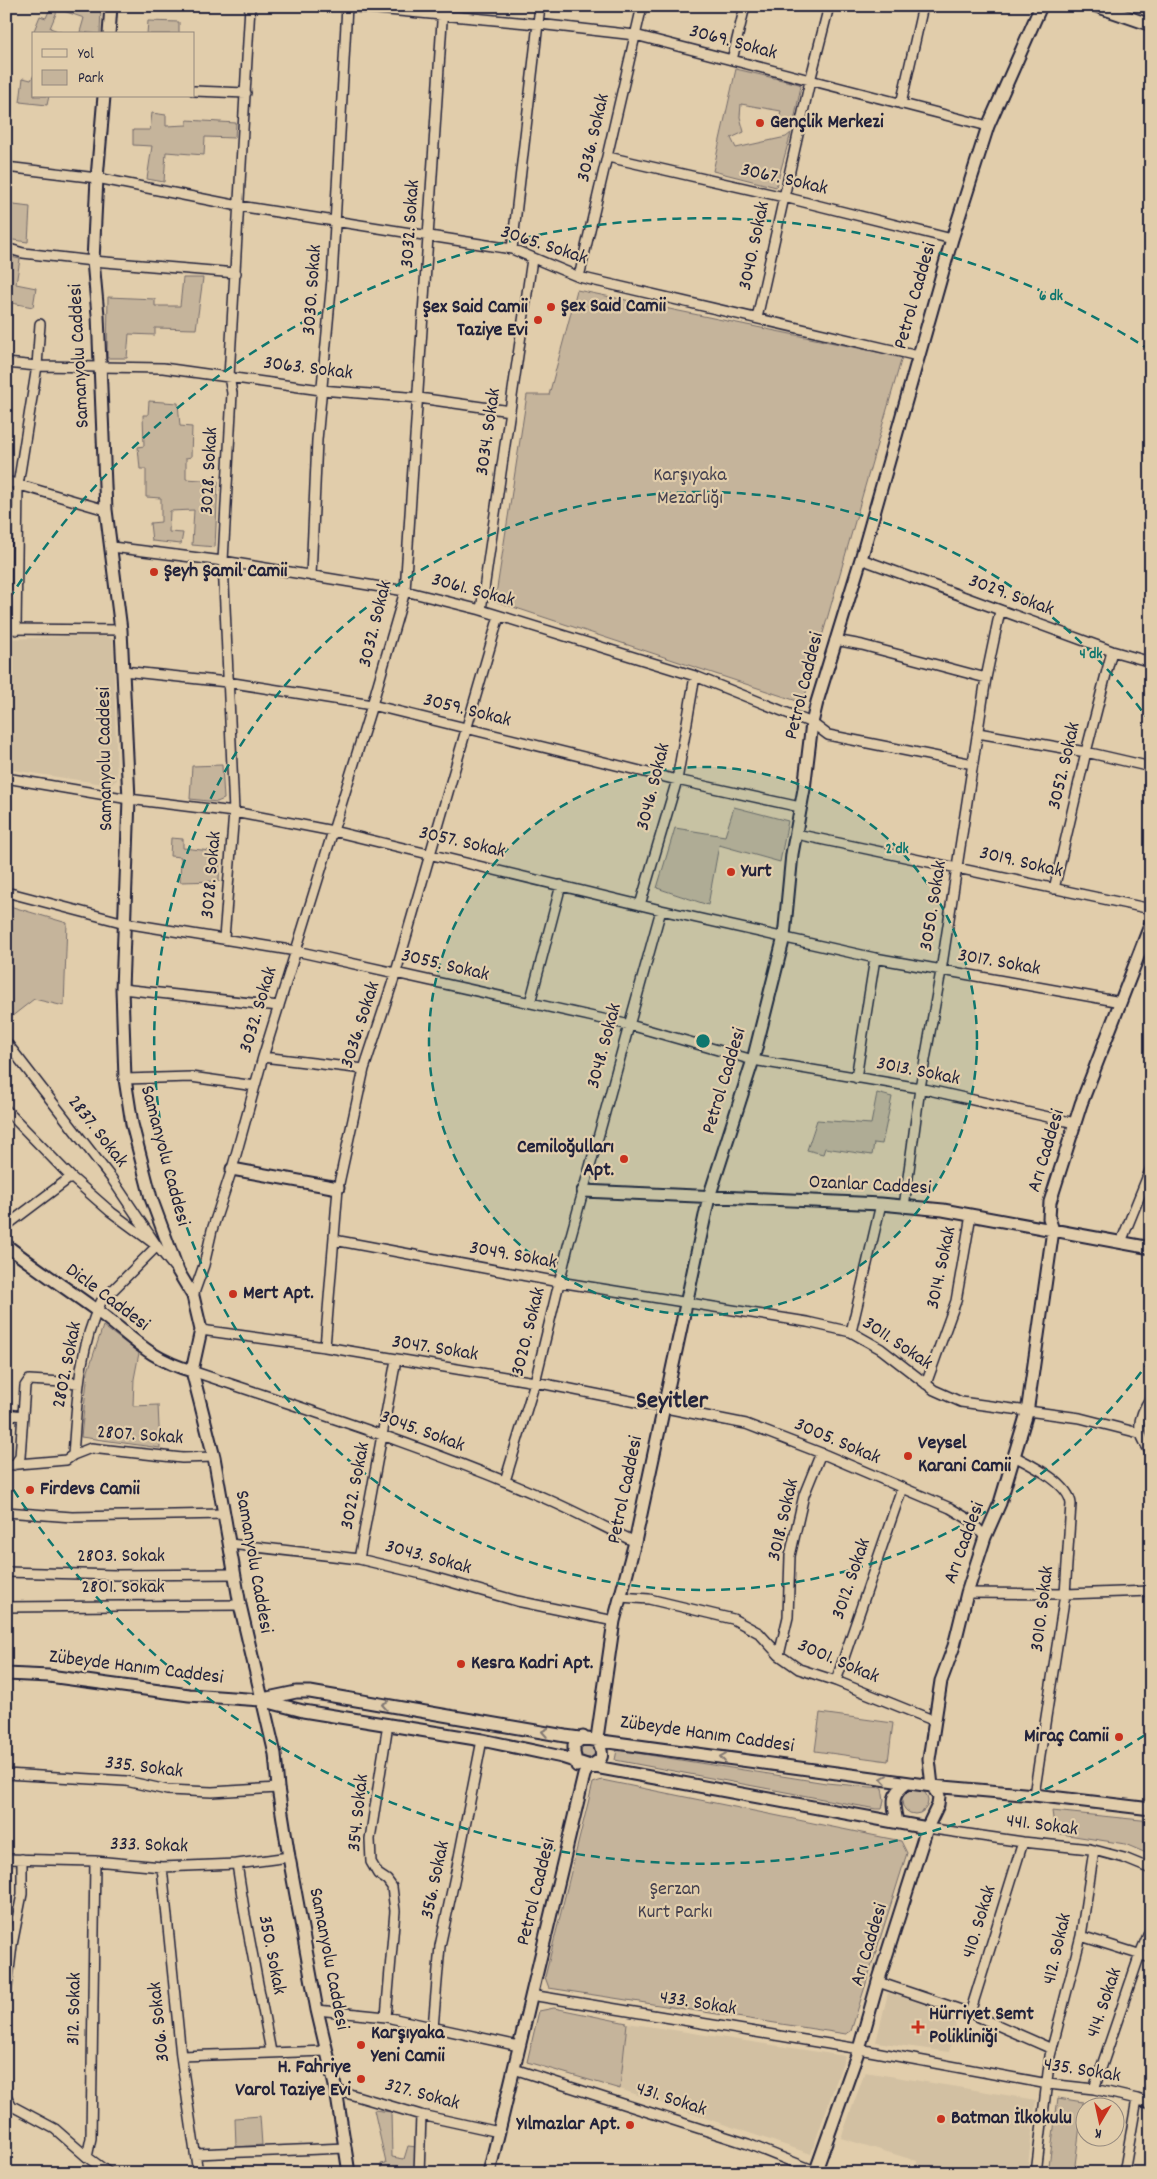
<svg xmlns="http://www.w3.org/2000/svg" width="1157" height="2179" font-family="Dekko,sans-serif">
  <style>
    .built { fill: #d2c0a2 }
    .green { fill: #c5b49b; stroke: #746b6b }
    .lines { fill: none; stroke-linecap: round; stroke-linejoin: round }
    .minor-casing { stroke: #22223b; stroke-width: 12 }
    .tertiary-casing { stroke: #22223b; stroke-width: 15 }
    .minor { stroke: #e1cdab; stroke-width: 9 }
    .tertiary { stroke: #e1cdab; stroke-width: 11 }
    .oneway { stroke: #827873 }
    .ring { fill: none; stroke: #0f766e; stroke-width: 2.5; stroke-dasharray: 9 6 }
    .poi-dot { fill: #c8321e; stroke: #e1cdab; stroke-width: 2 }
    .labels { text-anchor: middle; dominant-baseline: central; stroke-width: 4.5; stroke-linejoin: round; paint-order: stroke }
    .street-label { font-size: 20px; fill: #22223b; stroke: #e1cdab }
    .poi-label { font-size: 20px; font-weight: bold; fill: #22223b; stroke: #e1cdab; text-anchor: start }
    .park-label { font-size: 20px; fill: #433f4e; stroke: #e1cdab }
    .district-label { font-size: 25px; font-weight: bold; fill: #22223b; stroke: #e1cdab }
    .centre { fill: #0f766e; stroke: #e1cdab; stroke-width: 2.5 }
    .ring-label { font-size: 15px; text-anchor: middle; font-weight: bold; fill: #0f766e; stroke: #e1cdab; stroke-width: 4.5; stroke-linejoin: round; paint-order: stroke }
  </style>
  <rect width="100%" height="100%" fill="#e1cdab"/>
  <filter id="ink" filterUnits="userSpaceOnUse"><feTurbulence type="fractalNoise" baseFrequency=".02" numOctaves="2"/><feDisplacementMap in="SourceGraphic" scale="10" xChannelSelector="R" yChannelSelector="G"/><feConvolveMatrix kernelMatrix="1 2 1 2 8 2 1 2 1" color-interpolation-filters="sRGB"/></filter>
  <g filter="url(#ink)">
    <!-- built -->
    <path class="built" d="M 103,635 L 113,639 L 117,780 L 110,785 L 6,769 L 6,639 Z
      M 888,1993 L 959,2012 L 949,2052 L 876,2042 Z
      M 627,2023 L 845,2056 L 811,2154 L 620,2089 Z
      M 865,2072 L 1036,2100 L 1027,2173 L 916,2173 L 917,2161 L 841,2138 Z"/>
    <!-- green -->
    <path class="green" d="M 51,6 L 101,7 L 100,34 L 80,32 L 84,18 L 58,9 L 50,28 L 66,34 L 33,33 L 40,16 L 46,18 Z
      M 148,21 L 179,22 L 179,34 L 147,34 Z
      M 736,69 L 799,84 L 801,86 L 794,121 L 779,120 L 781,111 L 741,104 L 740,117 L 744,132 L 731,138 L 736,148 L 786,137 L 791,133 L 776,187 L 713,171 Z
      M 34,75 L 34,96 L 49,96 L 47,105 L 20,102 L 23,78 L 31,80 Z
      M 152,113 L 166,115 L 166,126 L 187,125 L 187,120 L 236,123 L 235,138 L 205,137 L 204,155 L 166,152 L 164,182 L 147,179 L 152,146 L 133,145 L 133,130 L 150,130 Z
      M 6,204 L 30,207 L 28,242 L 6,239 Z
      M 6,256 L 20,259 L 16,284 L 36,288 L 33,307 L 6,302 Z
      M 183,278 L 203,278 L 196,329 L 155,328 L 155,335 L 129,334 L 127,358 L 107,358 L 108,297 L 155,299 L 155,306 L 180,306 Z
      M 577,290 L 902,357 L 803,703 L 495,601 L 527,395 L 549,395 Z
      M 149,401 L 178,403 L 180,426 L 192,427 L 191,457 L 186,458 L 186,479 L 218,481 L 215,547 L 192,545 L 194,510 L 170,511 L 169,532 L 183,533 L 181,544 L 152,541 L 150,523 L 161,522 L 161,498 L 146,497 L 146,469 L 140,469 L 138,447 L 144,446 L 143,415 L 148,415 Z
      M 222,765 L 224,799 L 217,802 L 190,799 L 192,766 Z
      M 734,807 L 788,821 L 780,862 L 719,845 L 708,905 L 657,888 L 675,828 L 725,836 Z
      M 171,838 L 183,839 L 183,848 L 220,852 L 219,881 L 180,882 L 181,857 L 170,856 Z
      M 6,905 L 67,923 L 64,1006 L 34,999 L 6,1021 Z
      M 877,1093 L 892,1097 L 882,1144 L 874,1143 L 872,1155 L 825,1148 L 823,1154 L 807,1150 L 817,1120 L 871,1124 Z
      M 103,1326 L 139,1353 L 134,1379 L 133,1406 L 158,1405 L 160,1448 L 81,1437 L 88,1371 Z
      M 820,1713 L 893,1723 L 888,1761 L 815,1751 Z
      M581 1751a7 7 0 1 1 14 0a7 7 0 1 1-14 0Z
      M 617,1750 L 826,1783 L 882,1788 L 884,1801 L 882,1809 L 876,1809 L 615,1760 Z
      M 602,1780 L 901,1841 L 907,1853 L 851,2031 L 846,2034 L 549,1988 L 545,1977 L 593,1783 Z
      M902 1801a13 13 0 1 1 26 0a13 13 0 1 1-26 0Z
      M 1052,1811 L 1151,1821 L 1151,1855 L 1125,1844 L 1055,1833 Z
      M 554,2008 L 627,2023 L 620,2089 L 527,2062 L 539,2011 Z
      M 1058,2098 L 1083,2102 L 1074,2173 L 1048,2173 Z
      M 374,2110 L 391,2112 L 392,2157 L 404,2159 L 408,2146 L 417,2147 L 415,2173 L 382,2173 L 381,2164 L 386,2163 Z
      M 260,2116 L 262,2145 L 236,2147 L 235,2118 Z"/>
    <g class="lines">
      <defs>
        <path id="minor" d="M 345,6 L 538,24 L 635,35 L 988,126
          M 732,60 L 745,6
          M 194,91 L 246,93
          M 901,104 L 923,6
          M 608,157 L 784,197 L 952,239
          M 6,167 L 97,178 L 239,206 L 512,249 L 579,277 L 918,356
          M 6,248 L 23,253 L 93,261 L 236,273
          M 512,249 L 540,6
          M 579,277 L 642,6
          M 757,318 L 810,81 L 829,6
          M 6,363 L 37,366 L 163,368 L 321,390 L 419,398 L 510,411
          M 6,481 L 106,510
          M 112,547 L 223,561 L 405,591 L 481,610 L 695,676 L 812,723 L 828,735 L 973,764
          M 861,559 L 1112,651 L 1151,662
          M 311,576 L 317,440 L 332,279 L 347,6
          M 481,610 L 532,259
          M 6,629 L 121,630
          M 16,630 L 18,485 L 37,366 L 40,324
          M 835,640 L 862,645 L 986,678
          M 123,671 L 227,682 L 372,705 L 677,780 L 800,807
          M 978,733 L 1086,752 L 1151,767
          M 6,778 L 129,799 L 234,812 L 333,831 L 661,910 L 875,958 L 1121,1002
          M 796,834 L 1151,909
          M 1054,889 L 1086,752 L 1112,651
          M 6,892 L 125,923 L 296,951 L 630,1025 L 753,1060 L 920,1088 L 1075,1123
          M 640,905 L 677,780 L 695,676
          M 224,938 L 234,812 L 223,561 L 232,393 L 229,377 L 250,6
          M 122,989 L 279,1006
          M 530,1003 L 561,885
          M 6,1042 L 112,1179 L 157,1246 L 101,1302 C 78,1349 77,1404 73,1455
          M 263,1057 L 364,1069
          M 856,1078 L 875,958
          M 125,1079 L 191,1077 L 255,1086
          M 6,1110 L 71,1177 L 111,1212 L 157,1246 L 174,1267
          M 904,1207 L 920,1088 L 941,971 L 986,678 L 1000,611
          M 6,1226 L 71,1177
          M 334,1240 L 559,1282 L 807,1322 L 851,1332 L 881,1349 L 934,1390 L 961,1402 L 1080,1418 L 1139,1433
          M 1121,1242 L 1151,1168
          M 193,1296 L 204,1265 L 212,1230 L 232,1169 L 263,1057 L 372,705 L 405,591 L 443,6
          M 201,1330 L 325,1347 L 535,1382 L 746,1424 L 821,1453 L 950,1508 L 970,1520 L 985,1537
          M 851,1332 L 881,1204
          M 325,1347 L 338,1188 L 364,1069 L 396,972 L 499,616
          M 192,1371 C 307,1410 424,1446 535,1494 C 569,1508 602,1526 635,1542
          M 926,1384 L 956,1301 L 971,1215
          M 1151,1397 C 1136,1420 1136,1431 1151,1453
          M 6,1414 L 23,1416
          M 1014,1456 C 1031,1465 1069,1483 1071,1504 L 1065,1594 L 1034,1795
          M 6,1465 L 66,1460 L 73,1455 L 91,1448 L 182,1458 L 214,1457
          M 14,1465 L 20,1457 L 25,1386 L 29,1380 L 79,1383
          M 505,1481 L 535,1382 L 568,1246 L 661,910
          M 6,1512 L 72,1517 L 225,1514
          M 230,1544 L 359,1559 L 426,1575 L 517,1601 L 614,1621
          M 359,1559 L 396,1360
          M 6,1572 L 117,1575 L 235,1574
          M 967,1593 L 1065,1594 L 1151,1591
          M 620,1597 L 649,1599 L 733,1619 L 759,1633 L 779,1655 L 799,1669 L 836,1681 L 935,1721
          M 6,1607 L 240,1605
          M 779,1655 L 788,1617 L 790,1556 L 804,1495 L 821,1453
          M 836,1681 L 902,1488
          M 6,1774 L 126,1781 L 167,1790 L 212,1792 L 278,1788
          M 927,1828 L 1023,1842 L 1090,1849 L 1124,1858 L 1151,1869
          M 6,1859 L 95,1861 L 162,1867 L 237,1864 L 289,1857
          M 237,1864 L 245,1915 L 271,2052
          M 162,1867 L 181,2056 L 198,2173
          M 1081,1936 L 1151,1958
          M 878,1982 L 970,2013 L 1052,2049
          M 531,1995 L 859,2049 L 1048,2084 L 1094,2089 L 1137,2099 L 1151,2104
          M 6,1996 L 12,1945 L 22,1894 L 22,1859
          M 317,2010 L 386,2017 L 519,2046
          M 970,2013 L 1023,1842
          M 386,2017 L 395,1911 L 392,1887 L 387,1880 L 378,1874 L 371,1862 L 370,1839 L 388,1724
          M 433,2028 L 440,1946 L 457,1867 L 482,1740
          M 181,2056 L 327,2051
          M 514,2069 L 748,2144 L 820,2173
          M 1094,2089 L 1140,1954 L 1151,1928
          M 336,2090 L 421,2115 L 499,2132
          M 6,2096 L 12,2106 L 55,2129 L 87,2157 L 109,2173
          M 196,2154 L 346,2148
          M 87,2157 L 91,2138 L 95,1861
          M 419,2173 L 421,2115
          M 1036,2173 L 1050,2056 L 1081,1936 L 1094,1850
          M 1124,2173 L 1137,2099"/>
        <path id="tertiary" d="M 1096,6 L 1151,25
          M 109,34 L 111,6
          M 104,96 L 97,178 L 93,261 L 98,315 L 106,510 L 121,630 L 129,799 L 122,989 L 125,1079 L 132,1124 L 151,1198 L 178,1271 L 193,1296 L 201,1330 L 192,1371 L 214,1457 L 240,1605 L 275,1754 L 278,1788 L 289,1857 L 317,2010 L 336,2090 L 349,2173
          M 232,1169 L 338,1188
          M 583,1191 L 881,1204 L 943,1210 L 1151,1248
          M 6,1245 C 35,1268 66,1288 96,1310 C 132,1336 146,1358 192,1371
          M 6,1674 L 49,1676 L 189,1695 L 261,1700 L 303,1711 L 482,1740 L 562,1757 L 590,1766 L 927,1828
          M 263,1699 L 296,1692 L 310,1692 L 565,1736 L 932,1786 L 1034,1795 L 1151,1809
          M 577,1766 L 574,1753 L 574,1745 L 583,1737
          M 897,1822 C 893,1802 890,1796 907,1783
          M 489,2173 L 584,1775 C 592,1755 610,1770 597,1738 L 614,1621 L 635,1542 L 709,1197 L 753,1060 L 784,937 L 792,854 L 804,789 L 812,723 L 817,702 L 861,559 L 952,239 L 988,126 L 1041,6
          M 815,2173 L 859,2049 L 878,1982 L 927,1828 L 938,1805 L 939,1796 L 932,1786 L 929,1759 L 941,1681 L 954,1646 L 967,1593 L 985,1537 L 1000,1503 L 1027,1413 L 1053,1230 L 1049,1218 L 1050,1202 L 1081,1104 L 1151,923"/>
      </defs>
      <!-- minor casing -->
      <use href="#minor" class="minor-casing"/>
      <!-- tertiary casing -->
      <use href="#tertiary" class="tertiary-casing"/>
      <!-- minor -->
      <use href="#minor" class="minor"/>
      <!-- tertiary -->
      <use href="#tertiary" class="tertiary"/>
    </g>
    <!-- one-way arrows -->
    <defs><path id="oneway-chevron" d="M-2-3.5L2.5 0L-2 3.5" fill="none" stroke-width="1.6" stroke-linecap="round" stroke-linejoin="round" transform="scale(1.25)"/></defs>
    <g class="oneway">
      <use href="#oneway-chevron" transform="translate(385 1705) rotate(-170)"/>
      <use href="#oneway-chevron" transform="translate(545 1732) rotate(-170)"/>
      <use href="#oneway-chevron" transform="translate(723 1757) rotate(-172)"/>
      <use href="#oneway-chevron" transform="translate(884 1779) rotate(-172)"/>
    </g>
  </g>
  <!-- distance rings -->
  <circle cx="703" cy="1041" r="274" fill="#0f766e" fill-opacity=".12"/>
  <g class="ring">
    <circle cx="703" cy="1041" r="274"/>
    <path d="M1150 1360A549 549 0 1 1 1150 722"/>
    <path d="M1145 1735A823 823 0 0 1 9 1483M9 599A823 823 0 0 1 1145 347"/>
  </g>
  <!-- markers -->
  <g class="poi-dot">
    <circle cx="760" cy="123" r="5"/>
    <circle cx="551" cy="307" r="5"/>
    <circle cx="538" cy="320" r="5"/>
    <circle cx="154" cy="572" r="5"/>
    <circle cx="731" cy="872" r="5"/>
    <circle cx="624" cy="1159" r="5"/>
    <circle cx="233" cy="1294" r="5"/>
    <circle cx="908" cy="1456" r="5"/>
    <circle cx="30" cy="1490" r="5"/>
    <circle cx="461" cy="1664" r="5"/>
    <circle cx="1119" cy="1737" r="5"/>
    <path d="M915.5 2019.5h5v5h5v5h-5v5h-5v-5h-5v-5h5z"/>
    <circle cx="361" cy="2045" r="5"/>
    <circle cx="361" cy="2079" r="5"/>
    <circle cx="941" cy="2119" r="5"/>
    <circle cx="630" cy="2125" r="5"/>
  </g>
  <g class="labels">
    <!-- street labels -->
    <g class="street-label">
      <text transform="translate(733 43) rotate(15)">3069. Sokak</text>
      <text transform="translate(594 138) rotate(-77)">3036. Sokak</text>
      <text transform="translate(784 180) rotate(13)">3067. Sokak</text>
      <text transform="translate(411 224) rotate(-86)">3032. Sokak</text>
      <text transform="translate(544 246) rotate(18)">3065. Sokak</text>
      <text transform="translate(755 246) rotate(-78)">3040. Sokak</text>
      <text transform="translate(313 290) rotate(-86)">3030. Sokak</text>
      <text transform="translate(916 296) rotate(-74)">Petrol Caddesi</text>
      <text transform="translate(80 356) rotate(-93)">Samanyolu Caddesi</text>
      <text transform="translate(308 369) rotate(7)">3063. Sokak</text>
      <text transform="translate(489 432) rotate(-82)">3034. Sokak</text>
      <text transform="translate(210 471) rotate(-87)">3028. Sokak</text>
      <text transform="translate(473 591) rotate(15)">3061. Sokak</text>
      <text transform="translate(1011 596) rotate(20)">3029. Sokak</text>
      <text transform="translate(376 624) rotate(-76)">3032. Sokak</text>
      <text transform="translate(805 686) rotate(-76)">Petrol Caddesi</text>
      <text transform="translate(467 711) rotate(14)">3059. Sokak</text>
      <text transform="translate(106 759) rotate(-91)">Samanyolu Caddesi</text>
      <text transform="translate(1065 766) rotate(-77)">3052. Sokak</text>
      <text transform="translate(654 787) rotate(-76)">3046. Sokak</text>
      <text transform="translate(462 843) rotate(13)">3057. Sokak</text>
      <text transform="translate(1021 863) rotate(13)">3019. Sokak</text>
      <text transform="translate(212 875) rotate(-85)">3028. Sokak</text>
      <text transform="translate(934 906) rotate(-81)">3050. Sokak</text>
      <text transform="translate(999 963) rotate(10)">3017. Sokak</text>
      <text transform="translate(445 966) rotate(13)">3055. Sokak</text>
      <text transform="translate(259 1010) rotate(-73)">3032. Sokak</text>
      <text transform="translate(361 1025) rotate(-72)">3036. Sokak</text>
      <text transform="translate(605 1046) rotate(-75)">3048. Sokak</text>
      <text transform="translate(918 1072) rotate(11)">3013. Sokak</text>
      <text transform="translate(725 1081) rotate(-73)">Petrol Caddesi</text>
      <text transform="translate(97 1132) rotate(52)">2837. Sokak</text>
      <text transform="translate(1047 1151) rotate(-73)">Arı Caddesi</text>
      <text transform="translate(164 1156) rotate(75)">Samanyolu Caddesi</text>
      <text transform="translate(870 1186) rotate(3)">Ozanlar Caddesi</text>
      <text transform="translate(513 1256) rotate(10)">3049. Sokak</text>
      <text transform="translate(942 1268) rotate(-78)">3014. Sokak</text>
      <text transform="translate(107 1298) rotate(37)">Dicle Caddesi</text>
      <text transform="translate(529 1332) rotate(-76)">3020. Sokak</text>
      <text transform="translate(897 1344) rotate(34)">3011. Sokak</text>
      <text transform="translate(435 1349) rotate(9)">3047. Sokak</text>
      <text transform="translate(68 1365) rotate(-79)">2802. Sokak</text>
      <text transform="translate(422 1432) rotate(20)">3045. Sokak</text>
      <text transform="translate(140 1436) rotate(4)">2807. Sokak</text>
      <text transform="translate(837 1442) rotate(23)">3005. Sokak</text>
      <text transform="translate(356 1486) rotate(-79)">3022. Sokak</text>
      <text transform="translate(626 1490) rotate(-78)">Petrol Caddesi</text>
      <text transform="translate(784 1520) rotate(-77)">3018. Sokak</text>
      <text transform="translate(965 1543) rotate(-70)">Arı Caddesi</text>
      <text x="121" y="1557">2803. Sokak</text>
      <text transform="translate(428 1558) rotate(15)">3043. Sokak</text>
      <text transform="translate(253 1562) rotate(80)">Samanyolu Caddesi</text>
      <text transform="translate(852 1579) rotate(-71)">3012. Sokak</text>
      <text x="123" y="1588">2801. Sokak</text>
      <text transform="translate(1043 1609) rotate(-83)">3010. Sokak</text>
      <text transform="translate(838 1662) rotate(23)">3001. Sokak</text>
      <text transform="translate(136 1668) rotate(7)">Zübeyde Hanım Caddesi</text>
      <text transform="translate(707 1735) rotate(8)">Zübeyde Hanım Caddesi</text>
      <text transform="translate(144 1768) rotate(7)">335. Sokak</text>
      <text transform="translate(359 1813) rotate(-84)">354. Sokak</text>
      <text transform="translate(1042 1826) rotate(7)">441. Sokak</text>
      <text transform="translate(149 1846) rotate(2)">333. Sokak</text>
      <text transform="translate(436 1880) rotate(-78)">356. Sokak</text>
      <text transform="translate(537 1892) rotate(-76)">Petrol Caddesi</text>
      <text transform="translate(980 1922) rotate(-73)">410. Sokak</text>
      <text transform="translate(870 1945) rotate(-73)">Arı Caddesi</text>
      <text transform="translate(1058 1949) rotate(-77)">412. Sokak</text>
      <text transform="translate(271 1955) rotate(79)">350. Sokak</text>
      <text transform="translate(328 1959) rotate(79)">Samanyolu Caddesi</text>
      <text transform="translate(1105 2003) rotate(-71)">414. Sokak</text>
      <text transform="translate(698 2004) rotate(9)">433. Sokak</text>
      <text transform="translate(75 2009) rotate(-89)">312. Sokak</text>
      <text transform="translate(160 2022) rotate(-96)">306. Sokak</text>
      <text transform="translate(1082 2071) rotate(9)">435. Sokak</text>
      <text transform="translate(422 2095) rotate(15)">327. Sokak</text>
      <text transform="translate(671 2100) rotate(18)">431. Sokak</text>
    </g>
    <!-- poi labels -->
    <g class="poi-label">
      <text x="770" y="123">Gençlik Merkezi</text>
      <text x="561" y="307">Şex Said Camii</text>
      <text x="528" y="308" text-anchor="end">Şex Said Camii<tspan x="528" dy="23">Taziye Evi</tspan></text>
      <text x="164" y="572">Şeyh Şamil Camii</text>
      <text x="741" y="872">Yurt</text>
      <text x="614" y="1148" text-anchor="end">Cemiloğulları<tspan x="614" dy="23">Apt.</tspan></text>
      <text x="243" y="1294">Mert Apt.</text>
      <text x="918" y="1444">Veysel<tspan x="918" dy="23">Karani Camii</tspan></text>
      <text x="40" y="1490">Firdevs Camii</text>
      <text x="471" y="1664">Kesra Kadri Apt.</text>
      <text x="1109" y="1737" text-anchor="end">Miraç Camii</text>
      <text x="929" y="2015">Hürriyet Semt<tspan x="929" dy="23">Polikliniği</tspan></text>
      <text x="371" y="2034">Karşıyaka<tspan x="371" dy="23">Yeni Camii</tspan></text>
      <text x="351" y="2068" text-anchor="end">H. Fahriye<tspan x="351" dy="23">Varol Taziye Evi</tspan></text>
      <text x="951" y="2119">Batman İlkokulu</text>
      <text x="620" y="2125" text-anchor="end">Yılmazlar Apt.</text>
    </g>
    <!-- park labels -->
    <g class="park-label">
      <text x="690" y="476">Karşıyaka<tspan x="690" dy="23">Mezarlığı</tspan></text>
      <text x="675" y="1890">Şerzan<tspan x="675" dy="23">Kurt Parkı</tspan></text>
    </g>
    <!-- district labels -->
    <g class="district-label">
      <text x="672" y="1402">Seyitler</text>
    </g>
  </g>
  <circle cx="703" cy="1041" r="8" class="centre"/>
  <g class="ring-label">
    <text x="1051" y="300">6 dk</text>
    <text x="1091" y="658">4 dk</text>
    <text x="897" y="853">2 dk</text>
  </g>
  <!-- margin -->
  <rect width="1157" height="2179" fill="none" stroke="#e1cdab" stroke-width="25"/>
  <rect x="12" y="12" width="1132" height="2154" fill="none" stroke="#22223b" stroke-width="2" filter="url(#ink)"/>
  <!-- legend -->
  <rect x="32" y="32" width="162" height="65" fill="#e1cdab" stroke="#95897e"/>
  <rect x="42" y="49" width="25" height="8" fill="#e1cdab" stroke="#95897e"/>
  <text x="78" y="58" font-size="15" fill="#22223b">Yol</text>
  <rect x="42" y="70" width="25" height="15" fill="#c5b49b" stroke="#95897e"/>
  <text x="78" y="82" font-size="15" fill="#22223b">Park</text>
  <!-- north arrow -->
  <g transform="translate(1100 2122) rotate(189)"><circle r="24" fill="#e1cdab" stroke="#95897e"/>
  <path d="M0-4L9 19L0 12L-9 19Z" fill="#c8321e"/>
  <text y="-8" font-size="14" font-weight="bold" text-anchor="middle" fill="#22223b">K</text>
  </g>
</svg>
